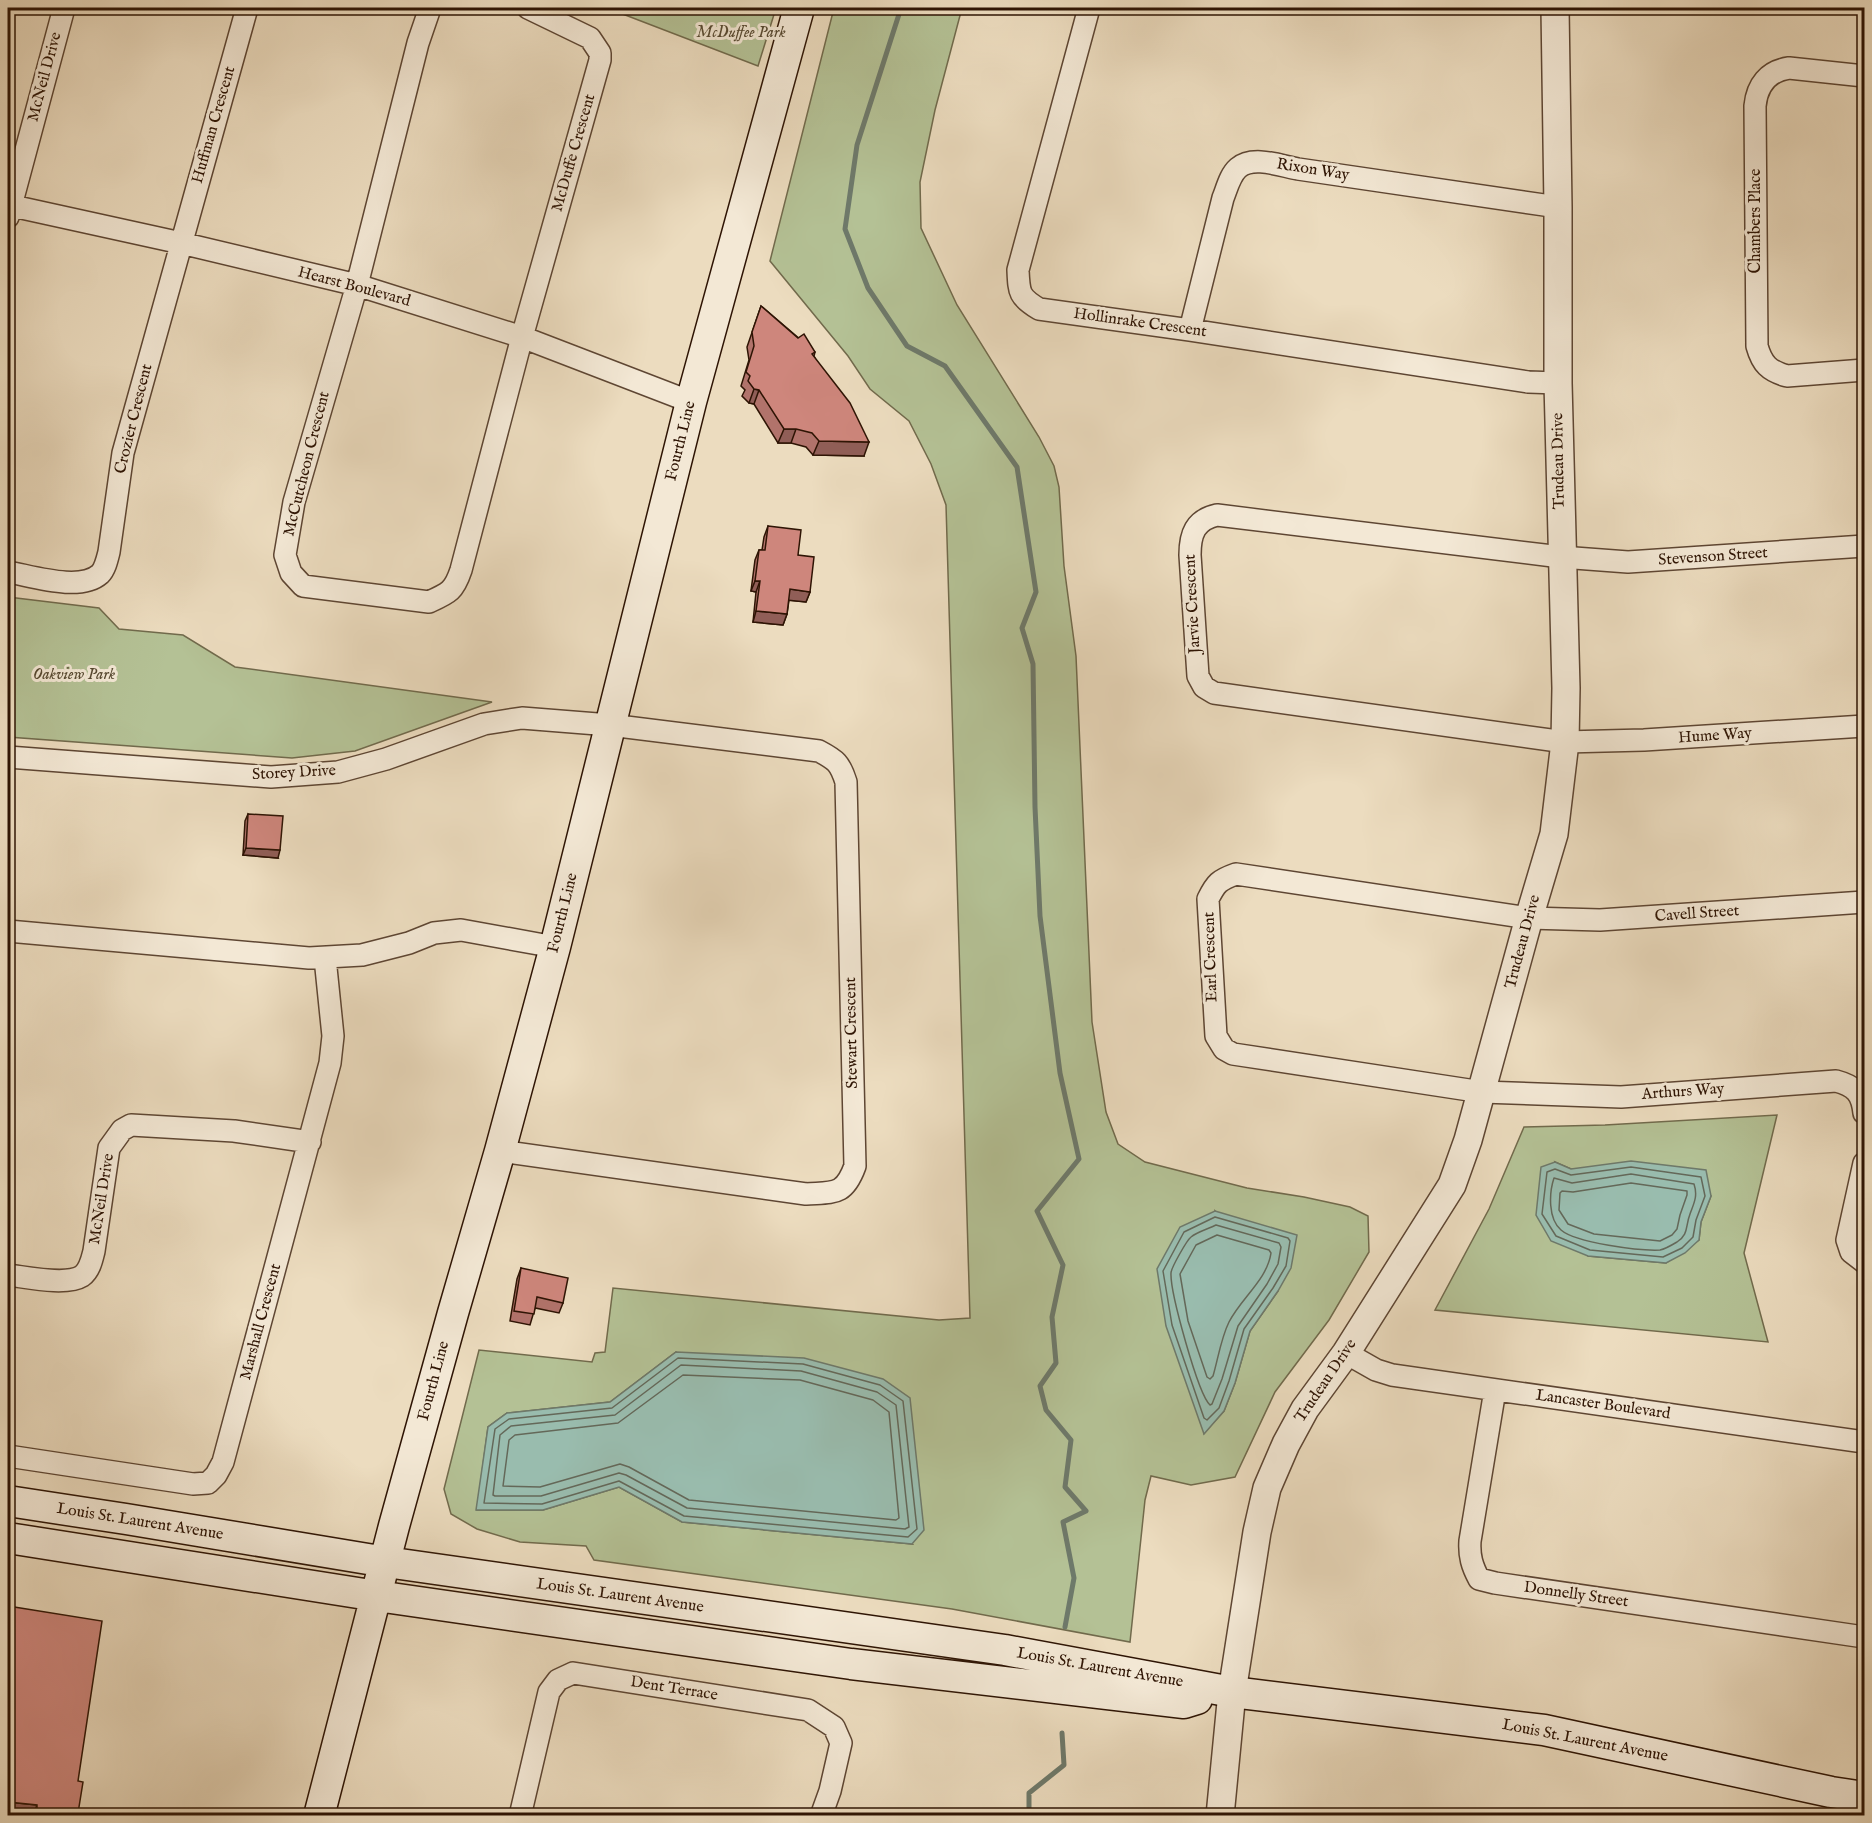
<svg xmlns="http://www.w3.org/2000/svg" width="1872" height="1823" font-family="'IM FELL English',serif">
  <style>
    .green { fill: #b4c195; stroke: #716a4c; stroke-width: 1.5; fill-rule: evenodd }
    .water { fill: #99bcae; stroke: #6e796a; stroke-width: 1.5 }
    .lines { fill: none; stroke-linecap: round; stroke-linejoin: round }
    .shore { stroke: #646859; stroke-width: 1.5 }
    .stream { stroke: #6e796a; stroke-width: 5 }
    .minor-casing { stroke: #5e4633; stroke-width: 24 }
    .tertiary-casing { stroke: #5e4633; stroke-width: 30 }
    .secondary-casing { stroke: #2e1404; stroke-width: 33 }
    .minor { stroke: #f3e8d5; stroke-width: 21 }
    .tertiary { stroke: #f3e8d5; stroke-width: 27 }
    .secondary { stroke: #f3e8d5; stroke-width: 30 }
    .wall { fill: #b1736b; stroke: #2e1404; stroke-width: 1.5 }
    .shaded-wall { fill: #905e57; stroke: #2e1404; stroke-width: 1.5 }
    .building { fill: #ce867c; stroke: #2e1404; stroke-width: 1.5 }
    .labels { text-anchor: middle; dominant-baseline: central; stroke-width: 6; stroke-linejoin: round; paint-order: stroke }
    .park-label { font-size: 16px; font-style: italic; fill: #564830; stroke: #f3e8d5 }
    .street-label { font-size: 16px; fill: #2e1404; stroke: #f3e8d5 }
  </style>
  <rect width="100%" height="100%" fill="#ecdcbf"/>
  <filter id="stains"><feTurbulence type="fractalNoise" baseFrequency=".00333" numOctaves="4"/><feColorMatrix values="0 0 0 0 .2 0 0 0 0 .09 0 0 0 0 .02 0 0 0 .5 -.17"/></filter>
  <radialGradient id="worn" r=".72"><stop offset=".6" stop-color="#630" stop-opacity="0"/><stop offset="1" stop-color="#630" stop-opacity=".3"/></radialGradient>
  <!-- green -->
  <path class="green" d="M 607,8 L 776,8 L 758,66 Z
    M 834,8 L 962,8 L 935,110 L 920,182 L 921,228 L 957,305 L 1039,437 L 1054,466 L 1059,487 L 1064,566 L 1076,656 L 1092,1022 L 1106,1112 L 1118,1144 L 1145,1162 L 1247,1188 L 1304,1197 L 1350,1207 L 1368,1216 L 1369,1252 L 1329,1320 L 1275,1392 L 1235,1477 L 1191,1485 L 1151,1476 L 1145,1500 L 1130,1642 L 952,1609 L 594,1560 L 586,1546 L 520,1542 L 477,1529 L 451,1514 L 444,1489 L 479,1350 L 592,1362 L 595,1353 L 605,1352 L 613,1288 L 939,1320 L 970,1318 L 946,505 L 931,464 L 909,421 L 870,389 L 848,356 L 770,261 ZM 1215,1211 L 1278,1291 L 1250,1331 L 1235,1383 L 1224,1411 L 1204,1433 ZM 676,1352 L 912,1544 L 682,1522 L 619,1487 L 543,1510 L 477,1510 L 488,1427 L 507,1413 L 610,1402 Z
    M 8,597 L 99,608 L 119,629 L 183,635 L 235,667 L 492,702 L 355,751 L 292,758 L 8,737 Z
    M 1777,1115 L 1744,1253 L 1768,1342 L 1435,1310 L 1489,1209 L 1524,1127 L 1605,1125 ZM 1555,1162 L 1571,1169 L 1711,1196 L 1701,1222 L 1699,1240 L 1666,1263 L 1588,1256 Z"/>
  <!-- water -->
  <path class="water" d="M 1631,1161 L 1706,1170 L 1711,1196 L 1701,1222 L 1699,1240 L 1685,1253 L 1666,1263 L 1588,1256 L 1551,1241 L 1536,1215 L 1541,1167 L 1555,1162 L 1571,1169 Z
    M 1215,1211 L 1297,1235 L 1291,1268 L 1278,1291 L 1250,1331 L 1235,1383 L 1224,1411 L 1204,1434 L 1166,1326 L 1157,1269 L 1180,1227 Z
    M 676,1352 L 804,1358 L 883,1379 L 910,1398 L 924,1530 L 912,1544 L 682,1522 L 619,1487 L 543,1510 L 476,1510 L 488,1427 L 507,1413 L 610,1402 Z"/>
  <g class="lines">
    <!-- shore -->
    <path class="shore" d="M 1631,1167 L 1701,1177 L 1705,1196 L 1696,1220 L 1693,1237 L 1682,1248 L 1663,1257 L 1590,1250 L 1556,1236 L 1542,1214 L 1547,1172 L 1555,1169 L 1571,1175 Z
      M 1631,1174 L 1694,1184 C 1698,1196 1694,1203 1690,1214 C 1685,1227 1689,1234 1677,1242 C 1672,1245 1665,1249 1660,1250 C 1640,1251 1576,1243 1561,1230 C 1548,1219 1549,1193 1554,1178 L 1572,1183 Z
      M 1631,1183 L 1687,1191 L 1687,1195 L 1680,1215 L 1677,1229 L 1672,1235 L 1660,1241 L 1594,1234 L 1568,1224 L 1559,1210 L 1560,1193 L 1562,1191 L 1573,1192 Z
      M 1215,1217 L 1288,1238 L 1290,1241 L 1286,1266 L 1273,1288 L 1244,1329 L 1229,1381 L 1219,1408 L 1207,1420 L 1204,1418 L 1172,1325 L 1163,1271 L 1184,1232 Z
      M 1216,1225 L 1279,1243 L 1281,1247 L 1278,1264 L 1267,1284 L 1238,1326 L 1222,1379 L 1212,1404 L 1210,1405 C 1198,1394 1170,1292 1171,1273 C 1171,1268 1187,1240 1191,1237 C 1197,1232 1208,1229 1216,1225 Z
      M 1217,1235 L 1269,1250 L 1271,1253 C 1267,1280 1241,1298 1229,1322 C 1221,1338 1218,1359 1213,1376 L 1210,1379 L 1207,1377 L 1188,1321 L 1180,1274 L 1196,1245 Z
      M 678,1358 L 803,1364 L 880,1385 L 903,1401 L 917,1529 L 908,1537 L 684,1516 L 619,1481 L 542,1504 L 484,1503 L 495,1429 L 509,1419 L 612,1408 Z
      M 681,1365 L 801,1371 L 877,1392 L 896,1405 L 909,1527 L 905,1529 L 687,1508 L 626,1475 L 619,1473 L 541,1496 L 495,1496 L 493,1495 L 500,1435 L 511,1426 L 615,1415 Z
      M 683,1375 L 800,1380 L 873,1400 L 889,1412 L 899,1518 L 896,1520 L 689,1500 L 629,1467 L 620,1464 L 540,1487 L 503,1486 L 509,1440 L 515,1435 L 618,1423 Z"/>
    <!-- stream -->
    <path class="stream" d="M 901,8 L 857,145 L 845,229 L 868,288 L 907,346 L 945,366 L 1017,467 L 1036,592 L 1022,628 L 1033,664 L 1035,807 L 1040,916 L 1060,1073 L 1079,1159 L 1037,1211 L 1063,1265 L 1052,1317 L 1056,1363 L 1040,1386 L 1046,1410 L 1071,1440 L 1065,1487 L 1086,1511 L 1063,1522 L 1074,1578 L 1065,1627
      M 1029,1816 L 1029,1793 L 1064,1765 L 1062,1733"/>
    <defs>
      <path id="minor" d="M 430,8 L 418,43 L 357,285 L 294,502 L 285,555 L 291,573 L 303,586 L 429,602 C 449,593 454,591 461,570 L 522,337 L 600,60 L 600,53 L 590,38 L 528,8
        M 1089,8 L 1018,270 C 1019,293 1019,297 1039,309 L 1190,330 L 1528,382 L 1558,383
        M 1864,76 L 1789,68 C 1768,71 1757,85 1755,106 L 1757,346 C 1762,364 1769,371 1787,376 L 1864,370
        M 8,205 L 181,243 L 357,285 L 522,337 L 691,402
        M 8,217 L 64,8
        M 1190,330 L 1223,198 C 1227,188 1230,175 1238,168 C 1253,155 1281,166 1298,169 L 1558,207
        M 1864,546 L 1628,562 L 1561,557 L 1217,515 C 1195,520 1190,534 1190,555 L 1198,676 L 1204,687 L 1214,693 L 1565,742 L 1644,740 L 1864,726
        M 8,572 C 32,576 80,592 100,574 C 105,569 107,560 109,552 L 123,453 L 247,8
        M 8,757 L 271,777 L 338,772 L 386,759 L 484,724 L 522,718 L 610,725 L 819,751 C 836,760 840,763 846,782 L 855,1166 C 844,1196 834,1192 806,1194 L 500,1151
        M 1864,902 L 1600,920 L 1529,918 L 1236,874 C 1219,880 1216,883 1208,899 L 1216,1036 L 1224,1049 L 1233,1054 L 1482,1092 L 1621,1097 L 1836,1081 C 1855,1086 1862,1093 1864,1113
        M 8,931 L 309,958 L 362,955 L 409,943 L 434,933 L 461,930 L 555,947
        M 1864,1163 L 1847,1240 L 1851,1252 L 1864,1262
        M 8,1275 C 26,1277 66,1286 82,1276 C 90,1270 92,1259 94,1251 L 109,1148 L 122,1130 L 131,1125 L 234,1131 L 310,1142
        M 1346,1353 L 1376,1370 L 1392,1375 L 1864,1442
        M 1495,1390 L 1470,1541 C 1469,1556 1472,1566 1479,1579 L 1495,1583 L 1864,1637
        M 8,1456 L 193,1484 L 208,1483 L 216,1475 L 223,1462 L 330,1063 L 333,1036 L 325,958
        M 520,1816 L 549,1692 L 558,1680 L 573,1673 L 808,1710 L 834,1727 L 841,1743 L 830,1791 L 821,1816"/>
      <path id="tertiary" d="M 1220,1816 L 1232,1692 L 1257,1532 L 1267,1488 L 1286,1444 L 1305,1409 L 1346,1353 L 1452,1185 L 1468,1140 L 1529,918 L 1554,834 L 1565,742 L 1566,688 L 1558,383 L 1558,207 L 1555,8"/>
      <path id="secondary" d="M 8,1501 L 126,1519 L 386,1562 L 1005,1650 L 1232,1692 L 1544,1730 L 1831,1792 L 1864,1797
        M 8,1538 L 377,1596 L 851,1664 L 1184,1703 L 1197,1699
        M 319,1816 L 394,1526 L 453,1313 L 500,1151 L 555,947 L 691,402 L 799,8"/>
    </defs>
    <!-- minor casing -->
    <use href="#minor" class="minor-casing"/>
    <!-- tertiary casing -->
    <use href="#tertiary" class="tertiary-casing"/>
    <!-- secondary casing -->
    <use href="#secondary" class="secondary-casing"/>
    <!-- minor -->
    <use href="#minor" class="minor"/>
    <!-- tertiary -->
    <use href="#tertiary" class="tertiary"/>
    <!-- secondary -->
    <use href="#secondary" class="secondary"/>
  </g>
  <!-- wall -->
  <path class="wall" d="M 761,306 L 815,352 L 814,356 L 864,456 L 813,455 L 806,447 L 791,443 L 778,443 L 754,404 L 749,403 L 742,396 L 745,390 L 741,386 L 749,360 L 747,347 Z
    M 768,526 L 798,555 L 810,592 L 806,602 L 789,600 L 787,614 L 783,625 L 753,622 L 756,592 L 751,591 L 755,560 L 759,550 L 762,550 L 764,537 Z
    M 248,814 L 278,858 L 243,855 L 245,821 Z
    M 521,1268 L 563,1303 L 559,1313 L 535,1308 L 530,1325 L 510,1321 L 517,1279 Z
    M 8,1606 L 78,1781 L 78,1813 L 77,1815 L 32,1815 L 8,1813 Z"/>
  <!-- shaded-wall -->
  <path class="shaded-wall" d="M 754,389 L 759,390 L 754,404 L 749,403 Z
    M 784,429 L 796,429 L 791,443 L 778,443 Z
    M 819,441 L 869,442 L 864,456 L 813,455 Z
    M 755,581 L 760,581 L 756,592 L 751,591 Z
    M 790,589 L 810,592 L 806,602 L 786,600 Z
    M 756,611 L 787,614 L 783,625 L 753,622 Z
    M 246,848 L 280,850 L 278,858 L 243,855 Z
    M 8,1802 L 37,1805 L 33,1815 L 8,1813 Z
    M 37,1813 L 78,1813 L 77,1815 L 36,1815 Z"/>
  <!-- building -->
  <path class="building" d="M 761,306 L 798,338 L 804,334 L 815,352 L 812,354 L 850,403 L 869,442 L 819,441 L 812,433 L 796,429 L 784,429 L 759,390 L 754,389 L 748,381 L 750,376 L 746,372 L 754,346 L 752,332 Z
    M 768,526 L 801,530 L 798,555 L 814,557 L 810,592 L 790,589 L 787,614 L 756,611 L 760,581 L 755,581 L 759,550 L 765,550 Z
    M 248,814 L 283,816 L 280,850 L 246,848 Z
    M 521,1268 L 568,1278 L 563,1303 L 537,1297 L 534,1314 L 514,1311 Z
    M 8,1606 L 102,1621 L 78,1781 L 83,1782 L 78,1813 L 37,1813 L 37,1805 L 8,1802 Z"/>
  <g class="labels">
    <!-- park labels -->
    <g class="park-label">
      <text x="741" y="33">McDuffee Park</text>
      <text x="74" y="675">Oakview Park</text>
    </g>
    <!-- street labels -->
    <g class="street-label">
      <text transform="translate(45 77) rotate(-75)">McNeil Drive</text>
      <text transform="translate(214 125) rotate(-74)">Huffman Crescent</text>
      <text transform="translate(574 153) rotate(-74)">McDuffe Crescent</text>
      <text transform="translate(1313 170) rotate(9)">Rixon Way</text>
      <text transform="translate(1756 221) rotate(-90)">Chambers Place</text>
      <text transform="translate(354 287) rotate(15)">Hearst Boulevard</text>
      <text transform="translate(1140 323) rotate(8)">Hollinrake Crescent</text>
      <text transform="translate(134 419) rotate(-76)">Crozier Crescent</text>
      <text transform="translate(681 441) rotate(-76)">Fourth Line</text>
      <text transform="translate(1559 461) rotate(-91)">Trudeau Drive</text>
      <text transform="translate(307 464) rotate(-76)">McCutcheon Crescent</text>
      <text transform="translate(1713 557) rotate(-4)">Stevenson Street</text>
      <text transform="translate(1193 604) rotate(-93)">Jarvie Crescent</text>
      <text transform="translate(1715 736) rotate(-4)">Hume Way</text>
      <text transform="translate(294 773) rotate(-3)">Storey Drive</text>
      <text transform="translate(563 913) rotate(-76)">Fourth Line</text>
      <text transform="translate(1697 914) rotate(-4)">Cavell Street</text>
      <text transform="translate(1523 942) rotate(-75)">Trudeau Drive</text>
      <text transform="translate(1211 957) rotate(-92)">Earl Crescent</text>
      <text transform="translate(852 1033) rotate(-91)">Stewart Crescent</text>
      <text transform="translate(1683 1092) rotate(-4)">Arthurs Way</text>
      <text transform="translate(102 1199) rotate(-81)">McNeil Drive</text>
      <text transform="translate(261 1322) rotate(-75)">Marshall Crescent</text>
      <text transform="translate(434 1381) rotate(-75)">Fourth Line</text>
      <text transform="translate(1326 1381) rotate(-56)">Trudeau Drive</text>
      <text transform="translate(1603 1405) rotate(8)">Lancaster Boulevard</text>
      <text transform="translate(140 1522) rotate(9)">Louis St. Laurent Avenue</text>
      <text transform="translate(1576 1595) rotate(8)">Donnelly Street</text>
      <text transform="translate(620 1596) rotate(8)">Louis St. Laurent Avenue</text>
      <text transform="translate(1100 1668) rotate(10)">Louis St. Laurent Avenue</text>
      <text transform="translate(674 1689) rotate(9)">Dent Terrace</text>
      <text transform="translate(1585 1741) rotate(11)">Louis St. Laurent Avenue</text>
    </g>
  </g>
  <!-- margin -->
  <rect width="1872" height="1823" fill="none" stroke="#ecdcbf" stroke-width="30"/>
  <rect x="9" y="9" width="1854" height="1805" fill="none" stroke="#2e1404" stroke-width="3"/>
  <rect x="15" y="15" width="1842" height="1793" fill="none" stroke="#2e1404" stroke-width="1.5"/>
  <rect width="100%" height="100%" filter="url(#stains)"/>
  <rect width="100%" height="100%" fill="url(#worn)"/>
</svg>
